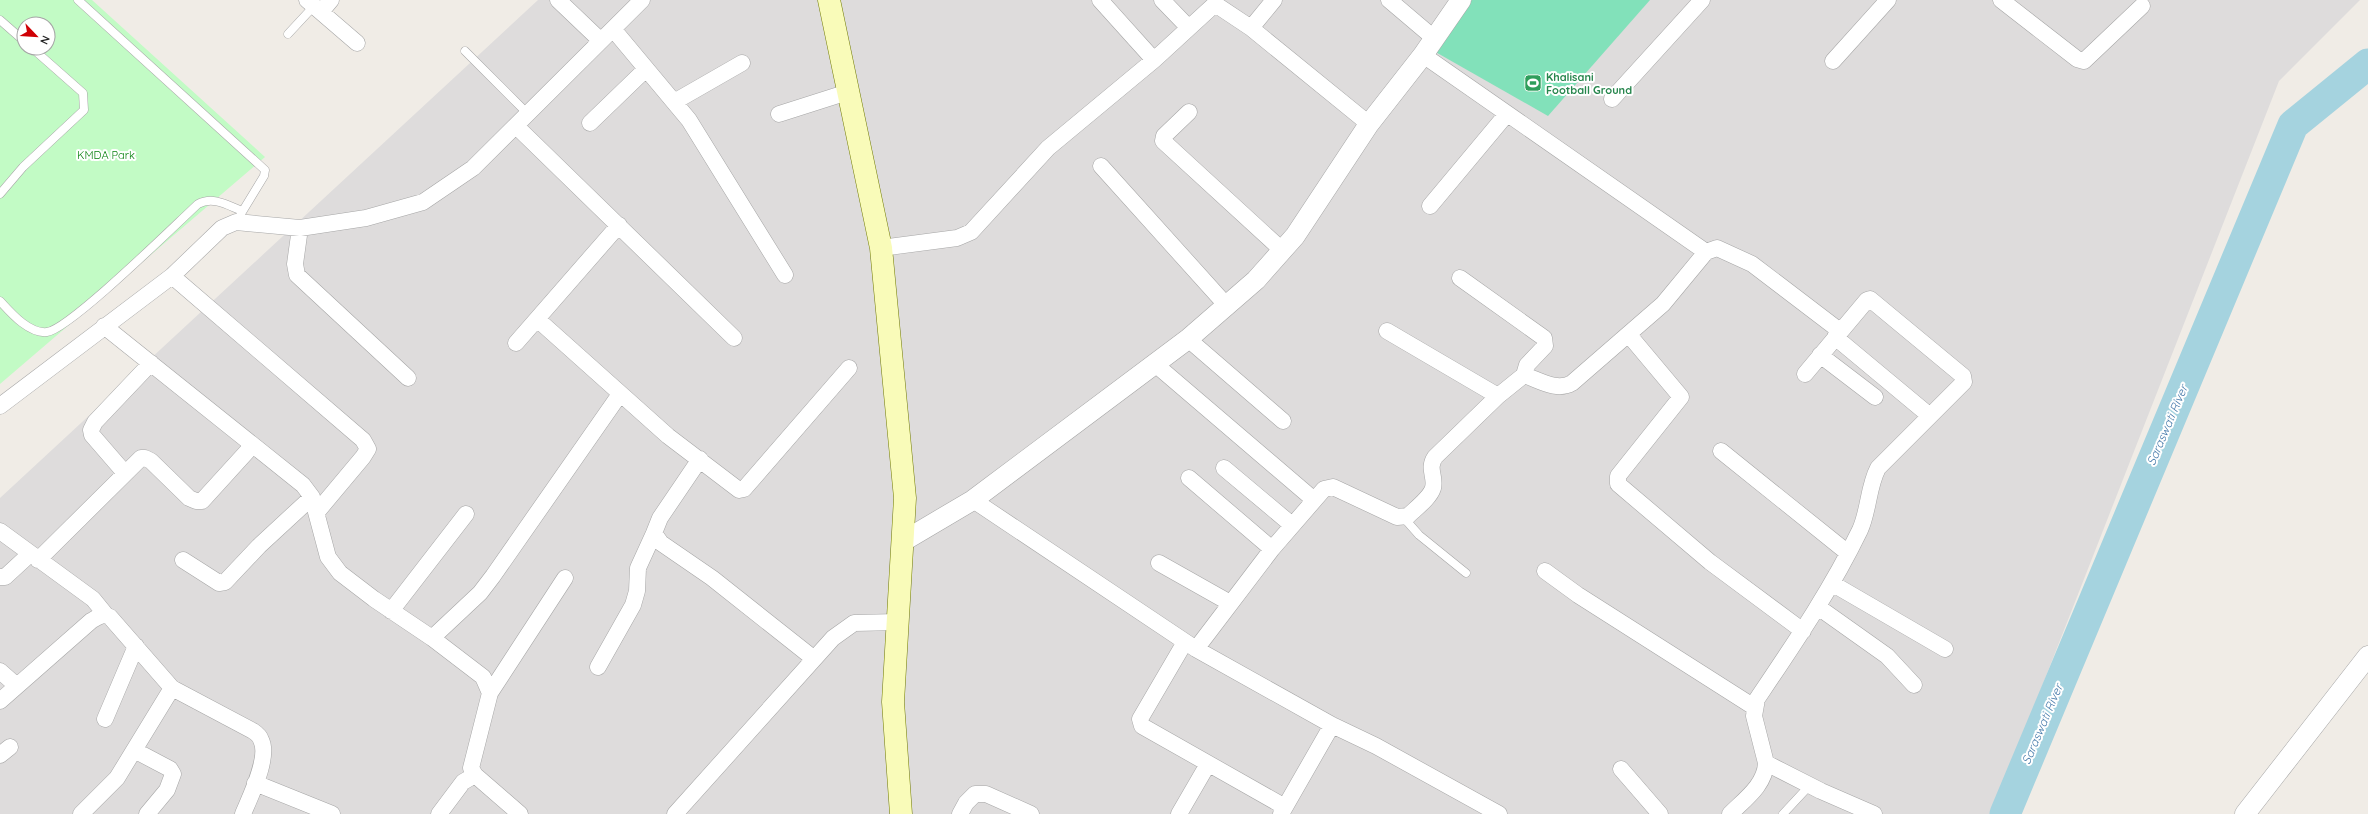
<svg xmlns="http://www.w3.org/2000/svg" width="2368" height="814" font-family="Quicksand,sans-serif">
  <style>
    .residential { fill: #dedcdc }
    .park { fill: #c2fbc5; fill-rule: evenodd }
    .pitch { fill: #82e1ba }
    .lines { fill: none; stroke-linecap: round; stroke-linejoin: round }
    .river { stroke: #a5d3df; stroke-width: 31 }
    .service-casing { stroke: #a6a6a6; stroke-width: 9 }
    .minor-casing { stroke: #a6a6a6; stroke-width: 17 }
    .tertiary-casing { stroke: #a6a6a6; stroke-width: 21 }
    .secondary-casing { stroke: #707a02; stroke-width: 23 }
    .service { stroke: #fff; stroke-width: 8 }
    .minor { stroke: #fff; stroke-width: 16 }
    .tertiary { stroke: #fff; stroke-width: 20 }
    .secondary { stroke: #f9fbb9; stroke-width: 22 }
    .labels { text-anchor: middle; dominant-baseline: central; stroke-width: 4; stroke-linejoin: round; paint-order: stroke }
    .leisure-label { font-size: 11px; font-weight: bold; fill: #27864d; stroke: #fff; text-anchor: start }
    .park-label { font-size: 11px; fill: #098210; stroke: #fff }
    .water-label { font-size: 12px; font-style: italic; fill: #467aaa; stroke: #fff }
  </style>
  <rect width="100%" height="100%" fill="#f0ece6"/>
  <!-- residential -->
  <path class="residential" d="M 538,0 L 2360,0 L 2279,81 L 1992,814 L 0,814 L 0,498 Z"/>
  <!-- park -->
  <path class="park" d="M 0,0 L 92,0 L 265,157 L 0,384 ZM 24,24 L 48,24 L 48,48 L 24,48 Z"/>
  <!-- pitch -->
  <path class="pitch" d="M 1472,0 L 1650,0 L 1548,116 L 1432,50 Z"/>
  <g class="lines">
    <!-- river -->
    <path class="river" d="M 2005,814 L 2293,125 L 2368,64"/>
    <defs>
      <path id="service" d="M 78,0 L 265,170 L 264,176 L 236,222
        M 0,20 L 24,41
        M 288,34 L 314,6
        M 465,51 L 528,114
        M 0,194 L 23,167 L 84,110 L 83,93 L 32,48
        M 0,301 C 11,313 29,334 47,332 C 70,329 175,225 198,204 C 213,196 227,205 242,211
        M 1404,518 L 1419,535 L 1466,573
        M 1783,814 L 1810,785"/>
      <path id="minor" d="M 307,0 L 357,43
        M 558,0 L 601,41
        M 1100,0 L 1154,60
        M 1162,0 L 1189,28
        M 1389,0 L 1435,39
        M 2001,0 L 2077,59 L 2084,61 L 2142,6
        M 321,12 L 331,0
        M 1251,28 L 1274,0
        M 613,29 L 689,120 L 785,275
        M 1423,55 L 1706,252
        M 1833,61 L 1888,0
        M 1612,99 L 1702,0
        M 674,102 L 742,63
        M 1189,112 L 1164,136 L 1163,141 L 1283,251
        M 779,114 L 848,92
        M 590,123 L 646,69
        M 516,126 L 734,338
        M 1101,166 L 1227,306
        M 1430,206 L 1506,115
        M 300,228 L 295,264 L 297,275 L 408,378
        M 881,248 L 957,238 L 971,232 L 1048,148 L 1154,60 L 1215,4 L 1251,28 L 1369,124
        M 172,276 L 363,440 L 368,449 L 363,457 L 317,512
        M 1460,278 L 1544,338 L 1545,346 L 1527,365 L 1524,375
        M 537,319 L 668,436 L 739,490 L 744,489 L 849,368
        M 104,326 L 303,485 L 312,497 L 328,557 L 340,573 L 374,599 L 432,638 L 483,677 L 490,693 L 471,768 L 475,775 L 520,814
        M 1387,331 L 1498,396
        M 1629,335 L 1681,397 L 1618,476 L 1618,484 L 1710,562 L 1803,631
        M 1835,337 L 1930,416
        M 1188,339 L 1283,421
        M 516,343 L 619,225
        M 1820,355 L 1875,397
        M 1155,364 L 1313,499
        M 0,406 L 172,276 L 222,228 L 236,222 L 300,228 L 366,218 L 423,202 L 473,168 L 642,0
        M 1721,451 L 1848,553
        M 700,459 L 660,518 L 654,533 L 661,543 L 712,578 L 813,658
        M 1224,468 L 1292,525
        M 124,472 L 92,435 L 91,430 L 95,422 L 151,363
        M 1189,478 L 1272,549
        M 973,500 L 1196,649 L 1332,725 L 1376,746 L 1499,814
        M 0,531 L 93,599 L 106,615
        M 38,560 L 141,458 L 145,458 L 151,461 L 189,498 L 196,501 L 202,501 L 253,445
        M 183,560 L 219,583 L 225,582 L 259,546 L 312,497
        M 1159,563 L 1230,603
        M 1545,571 L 1578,595 L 1754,707
        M 0,577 L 5,577 L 30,554
        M 1833,584 L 1945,649
        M 1818,607 L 1887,656 L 1914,685
        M 391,611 L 466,514
        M 432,638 L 480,593 L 493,576 L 620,394
        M 1185,642 L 1140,719 L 1142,726 L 1285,807
        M 1196,649 L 1272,549 L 1324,489 L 1333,487 L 1397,517 L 1408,516 C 1415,509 1430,498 1433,488 C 1436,476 1427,469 1435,457 L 1498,396 L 1524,375 C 1539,380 1557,392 1572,383 L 1663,304 L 1706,252 L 1717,248 L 1752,264 L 1840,331
        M 598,667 L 633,605 L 637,591 L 638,568 L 654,533
        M 0,671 L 17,686
        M 490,693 L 565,578
        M 0,701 L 91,621 C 98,617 102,613 110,617 L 172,688 L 253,731 C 256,733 260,736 261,740 C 270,757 250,797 243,814
        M 105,719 L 136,646
        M 134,750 L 170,769 L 173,774 L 167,790 L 147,814
        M 0,755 L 10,747
        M 1766,763 L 1821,791 L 1874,814
        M 1621,769 L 1660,814
        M 255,783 L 332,814
        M 81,814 L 117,778 L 172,688
        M 439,814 L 463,782 L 475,775
        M 675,814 L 833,638 L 854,623 L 898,622
        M 960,814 L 966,803 L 975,794 L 986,794 L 1031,814
        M 1179,814 L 1208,764
        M 1281,814 L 1332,725
        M 1730,814 C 1745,799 1765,785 1766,763 L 1754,716 L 1757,699 C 1794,644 1831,590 1860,530 C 1869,510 1868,487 1878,468 L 1964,382 L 1963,376 L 1870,299 L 1867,300 L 1805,374"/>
      <path id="tertiary" d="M 902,542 L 973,500 L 1188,339 L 1256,280 L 1295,236 L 1369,124 L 1423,55 L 1461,0
        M 2245,814 L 2368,656"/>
      <path id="secondary" d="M 829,0 L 881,248 L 905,498 L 893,702 L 901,814"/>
    </defs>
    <!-- service casing -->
    <use href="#service" class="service-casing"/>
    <!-- minor casing -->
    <use href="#minor" class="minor-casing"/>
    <!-- tertiary casing -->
    <use href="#tertiary" class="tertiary-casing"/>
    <!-- secondary casing -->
    <use href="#secondary" class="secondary-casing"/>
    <!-- service -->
    <use href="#service" class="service"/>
    <!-- minor -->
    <use href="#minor" class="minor"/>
    <!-- tertiary -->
    <use href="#tertiary" class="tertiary"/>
    <!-- secondary -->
    <use href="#secondary" class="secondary"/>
  </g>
  <!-- icons -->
  <defs>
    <symbol id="stadium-square" viewBox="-11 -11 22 22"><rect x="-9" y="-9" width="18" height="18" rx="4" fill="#2e9e5b" stroke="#fff"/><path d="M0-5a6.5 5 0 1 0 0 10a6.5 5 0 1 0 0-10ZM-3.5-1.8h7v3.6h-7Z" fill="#fff"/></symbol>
  </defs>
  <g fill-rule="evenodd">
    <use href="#stadium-square" x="1523" y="73" width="20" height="20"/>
  </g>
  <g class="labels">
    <!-- leisure labels -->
    <g class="leisure-label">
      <text x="1546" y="77">Khalisani<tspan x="1546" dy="13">Football Ground</tspan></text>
    </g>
    <!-- park labels -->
    <g class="park-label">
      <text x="106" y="155">KMDA Park</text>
    </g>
    <!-- water labels -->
    <g class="water-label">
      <text transform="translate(2167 425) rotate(-67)">Saraswati River</text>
      <text transform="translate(2042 724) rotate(-67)">Saraswati River</text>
    </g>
  </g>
  <!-- north arrow -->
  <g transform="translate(36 36) rotate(115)"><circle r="19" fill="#ffffff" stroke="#a5a5a5"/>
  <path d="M0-3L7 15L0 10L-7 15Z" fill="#cf0005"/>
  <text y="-6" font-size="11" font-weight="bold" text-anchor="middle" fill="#1f1f1f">N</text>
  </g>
</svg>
